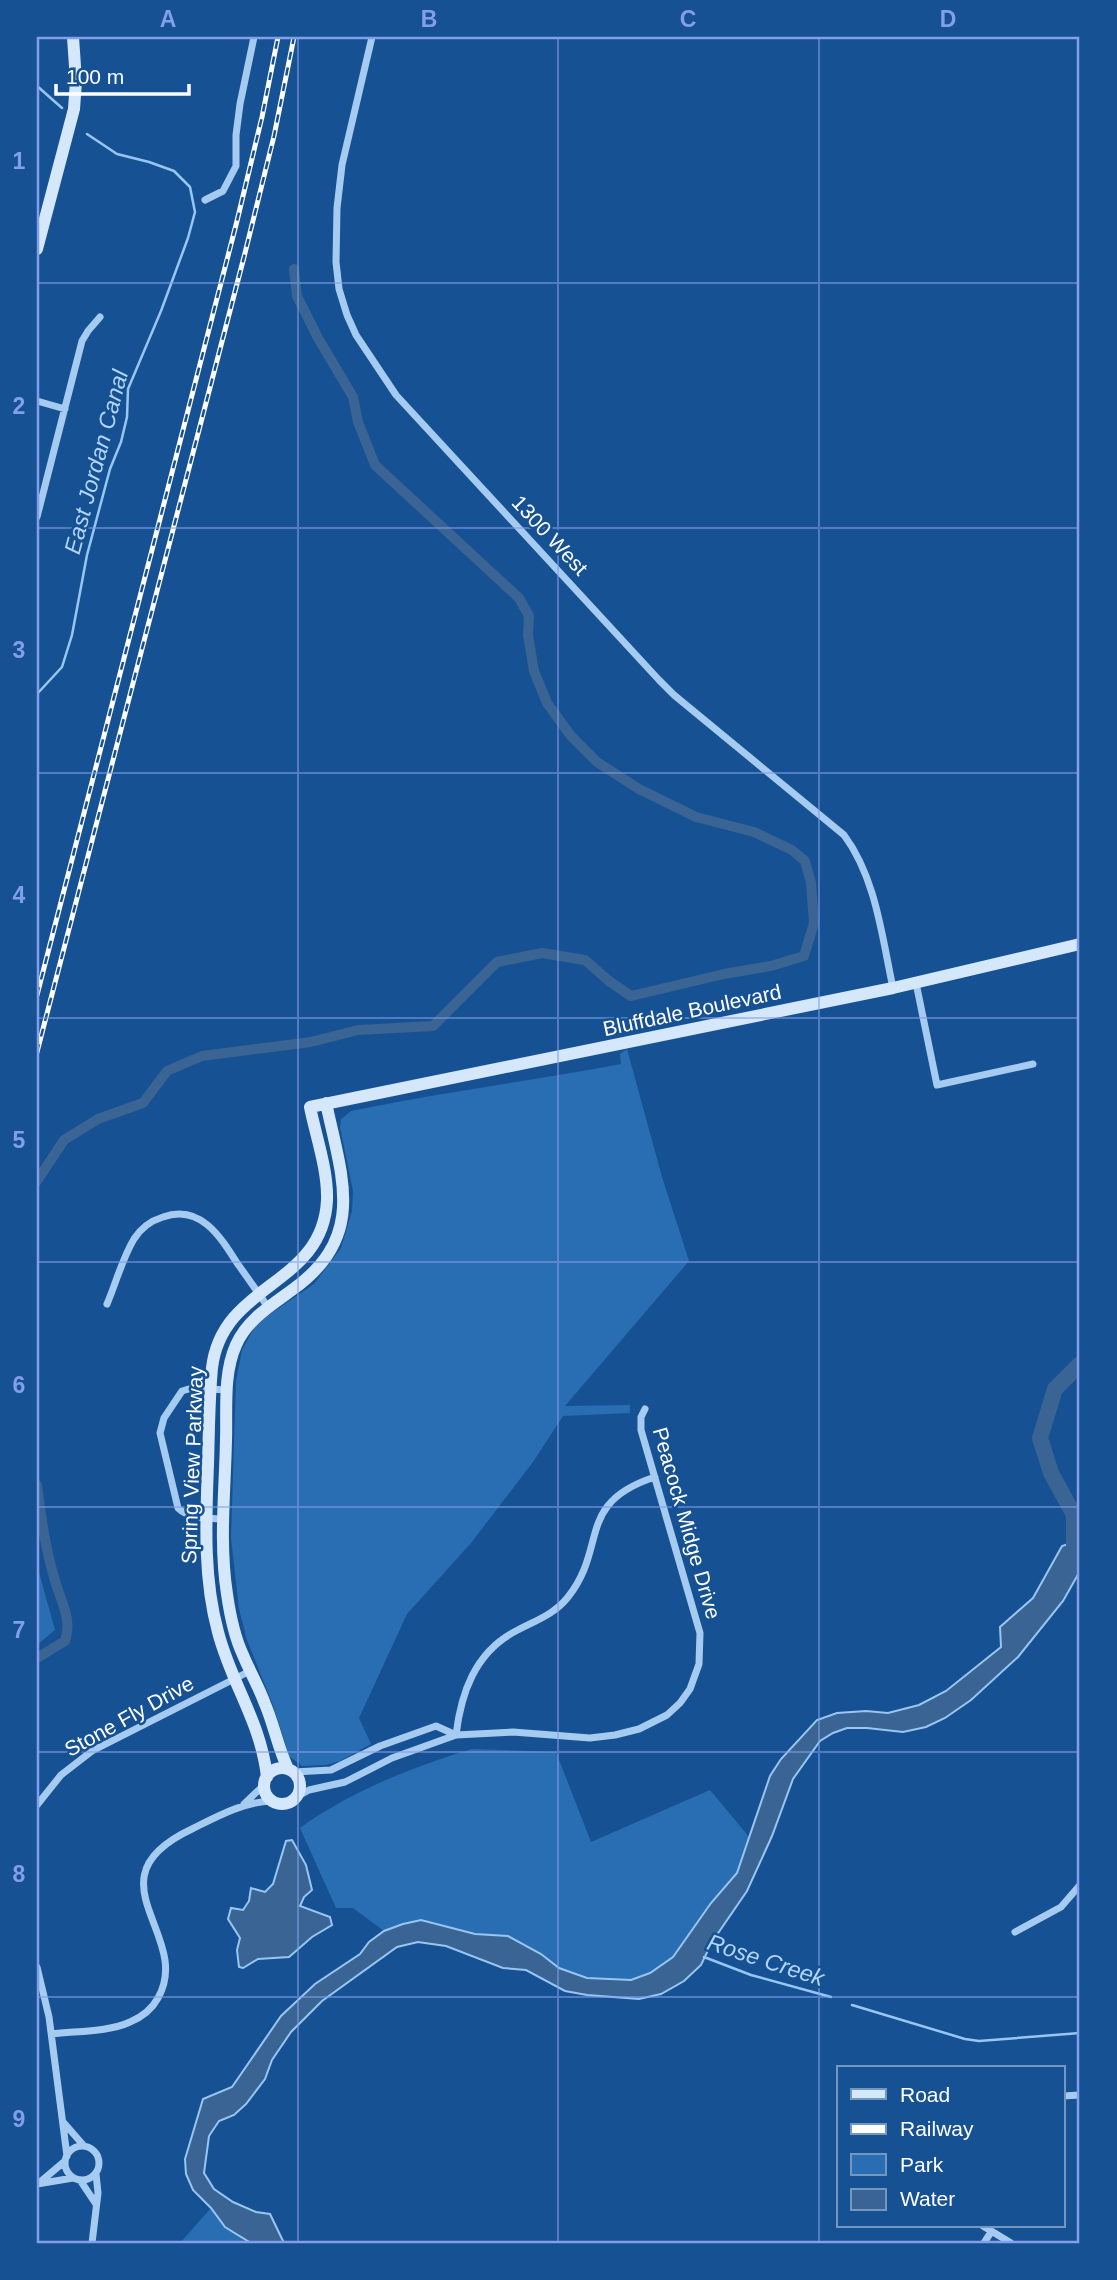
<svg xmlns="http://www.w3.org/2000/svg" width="1117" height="2280" font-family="Helvetica,sans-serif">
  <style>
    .green { fill: #296db2 }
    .water { fill: #396493; stroke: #98c6f3; stroke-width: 2 }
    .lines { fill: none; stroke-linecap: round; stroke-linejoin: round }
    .stream { stroke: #98c6f3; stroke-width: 2.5 }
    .canal { stroke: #396493; stroke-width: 10 }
    .river { stroke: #396493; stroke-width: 16 }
    .street { stroke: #a6cbf1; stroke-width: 7 }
    .secondary { stroke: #d4e7fb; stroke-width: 12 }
    .rail-casing { stroke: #fff; stroke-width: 5 }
    .rail { stroke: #165293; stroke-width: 2.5; stroke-dasharray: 8; stroke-linecap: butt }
    .grid { fill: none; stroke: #839eea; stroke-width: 2; stroke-opacity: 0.55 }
    .labels { text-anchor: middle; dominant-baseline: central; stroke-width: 5; stroke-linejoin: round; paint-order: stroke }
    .street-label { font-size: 21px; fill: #fff; stroke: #165293 }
    .water-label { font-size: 23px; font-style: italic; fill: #b2d5f7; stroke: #165293 }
    .neatline { fill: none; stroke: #839eea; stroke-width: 2.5 }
    .grid-label { font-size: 23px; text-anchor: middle; font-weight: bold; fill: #839eea }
  </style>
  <rect width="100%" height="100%" fill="#165293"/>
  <!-- green -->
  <path class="green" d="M 627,1049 L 662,1177 L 689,1261 L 565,1406 L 630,1405 L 630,1413 L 563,1416 L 533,1462 L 471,1543 L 407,1614 L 359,1718 L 371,1744 L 340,1761 L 326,1765 L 302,1766 L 289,1756 L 273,1705 L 247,1640 L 239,1609 L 231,1538 L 236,1381 L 242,1350 L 257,1323 L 314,1284 L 341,1248 L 352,1211 L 353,1191 L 340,1127 L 341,1119 L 351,1111 C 441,1092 531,1081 621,1064 L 620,1054 Z
    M 37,1565 L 55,1630 L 37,1645 Z
    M 472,1749 L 556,1752 L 591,1842 L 710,1790 L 750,1838 L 737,1873 L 711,1903 L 673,1957 L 650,1973 L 631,1980 L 587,1978 L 559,1968 L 541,1954 L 508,1936 L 475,1934 L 453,1929 L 436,1923 L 403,1924 L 384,1931 L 353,1908 L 336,1908 L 300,1828 C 351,1791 412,1767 472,1749 Z
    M 211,2208 L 225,2227 L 251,2243 L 180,2243 Z"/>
  <!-- water -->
  <path class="water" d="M 1080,1540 L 1080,1571 L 1063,1601 L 1018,1657 L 971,1700 L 945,1718 L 926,1727 L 903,1732 L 867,1728 L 847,1728 L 833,1733 L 820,1741 L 793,1779 L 772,1836 L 747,1891 L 712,1942 L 701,1965 L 684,1981 L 661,1994 L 639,1999 L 587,1995 L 565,1991 L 526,1970 L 503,1968 L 446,1946 L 418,1942 L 397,1947 L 322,2001 L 291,2032 L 272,2060 L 265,2079 L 246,2104 L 234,2115 L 219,2121 L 209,2136 L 204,2173 L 214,2189 L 233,2202 L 256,2212 L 270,2214 L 284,2243 L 251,2243 L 225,2227 L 211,2208 L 193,2190 L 186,2174 L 185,2159 L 203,2099 L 232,2087 L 281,2016 L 315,1984 L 360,1954 L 369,1942 L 384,1931 L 403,1924 L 421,1920 L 475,1934 L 508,1936 L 541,1954 L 559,1968 L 587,1978 L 631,1980 L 650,1973 L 673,1957 L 711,1903 L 737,1873 L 770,1776 L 781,1759 L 817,1720 L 837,1713 L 866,1711 L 888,1713 L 919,1705 L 946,1691 L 1001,1647 L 1000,1627 L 1033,1598 L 1062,1546 Z
    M 292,1840 L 306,1865 L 312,1890 L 304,1897 L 300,1906 L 330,1917 L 332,1925 L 312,1937 L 289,1957 L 258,1959 L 243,1968 L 239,1967 L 237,1950 L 240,1938 L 228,1919 L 231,1908 L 243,1910 L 249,1901 L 251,1888 L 265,1892 L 273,1884 L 286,1841 Z"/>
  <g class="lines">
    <!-- stream -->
    <path class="stream" d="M 37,86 L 62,108
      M 37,694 L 62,667 L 72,635 L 87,555 L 110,469 L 121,442 L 127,417 L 128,389 L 161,311 L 188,238 L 195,212 L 190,187 L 174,171 L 149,162 L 117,154 L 87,134
      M 704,1957 L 751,1975 L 831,1997
      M 852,2005 L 965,2039 L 979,2041 L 1080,2033"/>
    <!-- canal -->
    <path class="canal" d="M 37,1181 L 64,1140 L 98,1119 L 143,1103 L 167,1071 L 202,1056 L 311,1042 L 358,1030 L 433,1026 L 497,962 L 542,953 L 585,960 L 609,981 L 631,996 L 724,974 L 771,966 L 804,956 L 814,923 L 811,883 L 805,861 L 792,850 L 754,832 L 696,817 L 639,789 L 597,762 L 571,736 L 547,703 L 534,671 L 528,635 L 529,616 L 519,598 L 375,465 L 358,422 L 353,397 L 318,338 L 297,296 L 294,269
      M 37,1485 C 41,1516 45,1547 54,1577 C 59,1598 73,1618 65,1641 L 37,1658"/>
    <!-- river -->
    <path class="river" d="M 1072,1561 L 1074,1558 L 1074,1515 L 1051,1473 L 1040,1438 L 1055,1389 L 1080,1364"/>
    <!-- street -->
    <path class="street" d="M 372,37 L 342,165 L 337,208 L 336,262 L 339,289 L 347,315 L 356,335 L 396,395 L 659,680 L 674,695 L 844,835 C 876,878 882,937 893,988
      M 205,200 L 223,191 L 236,166 L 236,135 L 240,104 L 254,37
      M 37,401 L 65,409
      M 37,517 L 82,341 L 88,331 L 100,317
      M 916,983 L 937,1085 L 1033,1064
      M 107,1304 C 116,1283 122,1259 134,1239 C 141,1228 150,1221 163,1217 C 200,1204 220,1236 237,1263 C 248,1278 258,1293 268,1307
      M 223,1519 C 208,1518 189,1519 178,1508 L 160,1433 L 164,1418 L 182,1391 L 192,1388 L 227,1390
      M 456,1735 C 461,1693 475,1653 514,1632 C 534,1621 554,1615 568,1597 C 608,1547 575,1503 655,1477
      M 294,1772 L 331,1770 L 380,1746 L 436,1726 L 456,1735
      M 298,1796 L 309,1790 L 345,1782 L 392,1758 L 456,1735 L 513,1732 L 590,1738 L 615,1735 L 639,1729 L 667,1715 L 680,1703 L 690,1689 L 699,1664 L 700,1633 L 641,1430 L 641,1417 L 645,1409
      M 244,1804 L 264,1785
      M 37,1805 L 61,1775 L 92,1751 L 250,1671
      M 1015,1932 L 1061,1907 L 1080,1885
      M 37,1967 L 49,2017 L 67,2156
      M 52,2034 C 75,2031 109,2032 130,2022 C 142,2017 152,2009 158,1998 C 194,1935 85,1879 192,1829 C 218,1816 243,1802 272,1801
      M 1063,2096 L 1080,2095
      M 64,2123 L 84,2146
      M65 2163a17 17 0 1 1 34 0a17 17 0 1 1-34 0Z
      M 80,2180 L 96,2204
      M 39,2183 L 65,2161
      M 37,2184 L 73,2178
      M 983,2226 L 1011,2243
      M 92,2243 L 98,2193 L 96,2174
      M 984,2243 L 991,2232"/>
    <!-- secondary -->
    <path class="secondary" d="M 37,249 L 74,109 L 76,81 L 73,37
      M264 1786a18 18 0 1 1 36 0a18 18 0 1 1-36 0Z
      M 288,1769 C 278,1748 274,1725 265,1704 C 259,1687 250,1672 243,1655 C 234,1636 230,1615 227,1594 C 219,1543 225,1491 226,1440 C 227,1409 223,1374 236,1345 C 247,1320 270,1306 292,1290 C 367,1237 342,1178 326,1103
      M 267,1777 C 261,1722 231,1683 218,1632 C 203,1577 206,1520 208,1464 C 209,1432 209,1400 212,1368 C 222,1282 323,1287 327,1200 C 328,1170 316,1137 310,1107 L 893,988 L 1080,944"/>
    <defs>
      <path id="rail" d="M 37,995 L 237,221 L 262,117 L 278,37
        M 37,1052 L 244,257 L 274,136 L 294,37"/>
    </defs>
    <!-- rail casing -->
    <use href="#rail" class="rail-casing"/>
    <!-- rail -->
    <use href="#rail" class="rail"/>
  </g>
  <!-- grid -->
  <path class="grid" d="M 298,37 L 298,2243M 558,37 L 558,2243M 819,37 L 819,2243M 37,283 L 1080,283M 37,528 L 1080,528M 37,773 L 1080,773M 37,1018 L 1080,1018M 37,1262 L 1080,1262M 37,1507 L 1080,1507M 37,1752 L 1080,1752M 37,1997 L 1080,1997"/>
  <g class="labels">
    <!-- street labels -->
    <g class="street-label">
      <text transform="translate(550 535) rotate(47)">1300 West</text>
      <text transform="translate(692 1010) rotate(-12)">Bluffdale Boulevard</text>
      <text transform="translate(192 1465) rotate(-88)">Spring View Parkway</text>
      <text transform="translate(687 1523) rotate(74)">Peacock Midge Drive</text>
      <text transform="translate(129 1716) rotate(-29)">Stone Fly Drive</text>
    </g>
    <!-- water labels -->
    <g class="water-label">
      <text transform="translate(96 462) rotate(-75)">East Jordan Canal</text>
      <text transform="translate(766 1960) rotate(18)">Rose Creek</text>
    </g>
  </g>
  <!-- border -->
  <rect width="1117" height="2280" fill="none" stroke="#165293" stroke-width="77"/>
  <!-- legend -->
  <rect x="837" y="2066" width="228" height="161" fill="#165293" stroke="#7397be" stroke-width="2"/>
  <rect x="851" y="2089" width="35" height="10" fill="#d4e7fb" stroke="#7397be" stroke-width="2"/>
  <text x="900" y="2102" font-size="21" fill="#ffffff">Road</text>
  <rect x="851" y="2124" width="35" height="10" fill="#ffffff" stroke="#7397be" stroke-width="2"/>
  <text x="900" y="2136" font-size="21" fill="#ffffff">Railway</text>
  <rect x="851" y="2154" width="35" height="21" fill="#296db2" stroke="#7397be" stroke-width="2"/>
  <text x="900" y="2172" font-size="21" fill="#ffffff">Park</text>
  <rect x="851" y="2189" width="35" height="21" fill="#396493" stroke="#7397be" stroke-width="2"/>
  <text x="900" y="2206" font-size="21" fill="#ffffff">Water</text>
  <!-- scale -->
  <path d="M56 84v10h133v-10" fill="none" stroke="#ffffff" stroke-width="3.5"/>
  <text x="66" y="84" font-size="21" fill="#ffffff" stroke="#165293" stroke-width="5" paint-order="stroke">100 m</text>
  <rect x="38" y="38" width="1040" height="2204" class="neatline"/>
  <g class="grid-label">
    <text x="168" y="27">A</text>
    <text x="429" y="27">B</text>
    <text x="688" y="27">C</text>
    <text x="948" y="27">D</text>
    <text x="19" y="169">1</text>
    <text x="19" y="414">2</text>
    <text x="19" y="658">3</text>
    <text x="19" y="903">4</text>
    <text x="19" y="1148">5</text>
    <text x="19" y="1393">6</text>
    <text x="19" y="1638">7</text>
    <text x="19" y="1882">8</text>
    <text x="19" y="2127">9</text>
  </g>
</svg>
